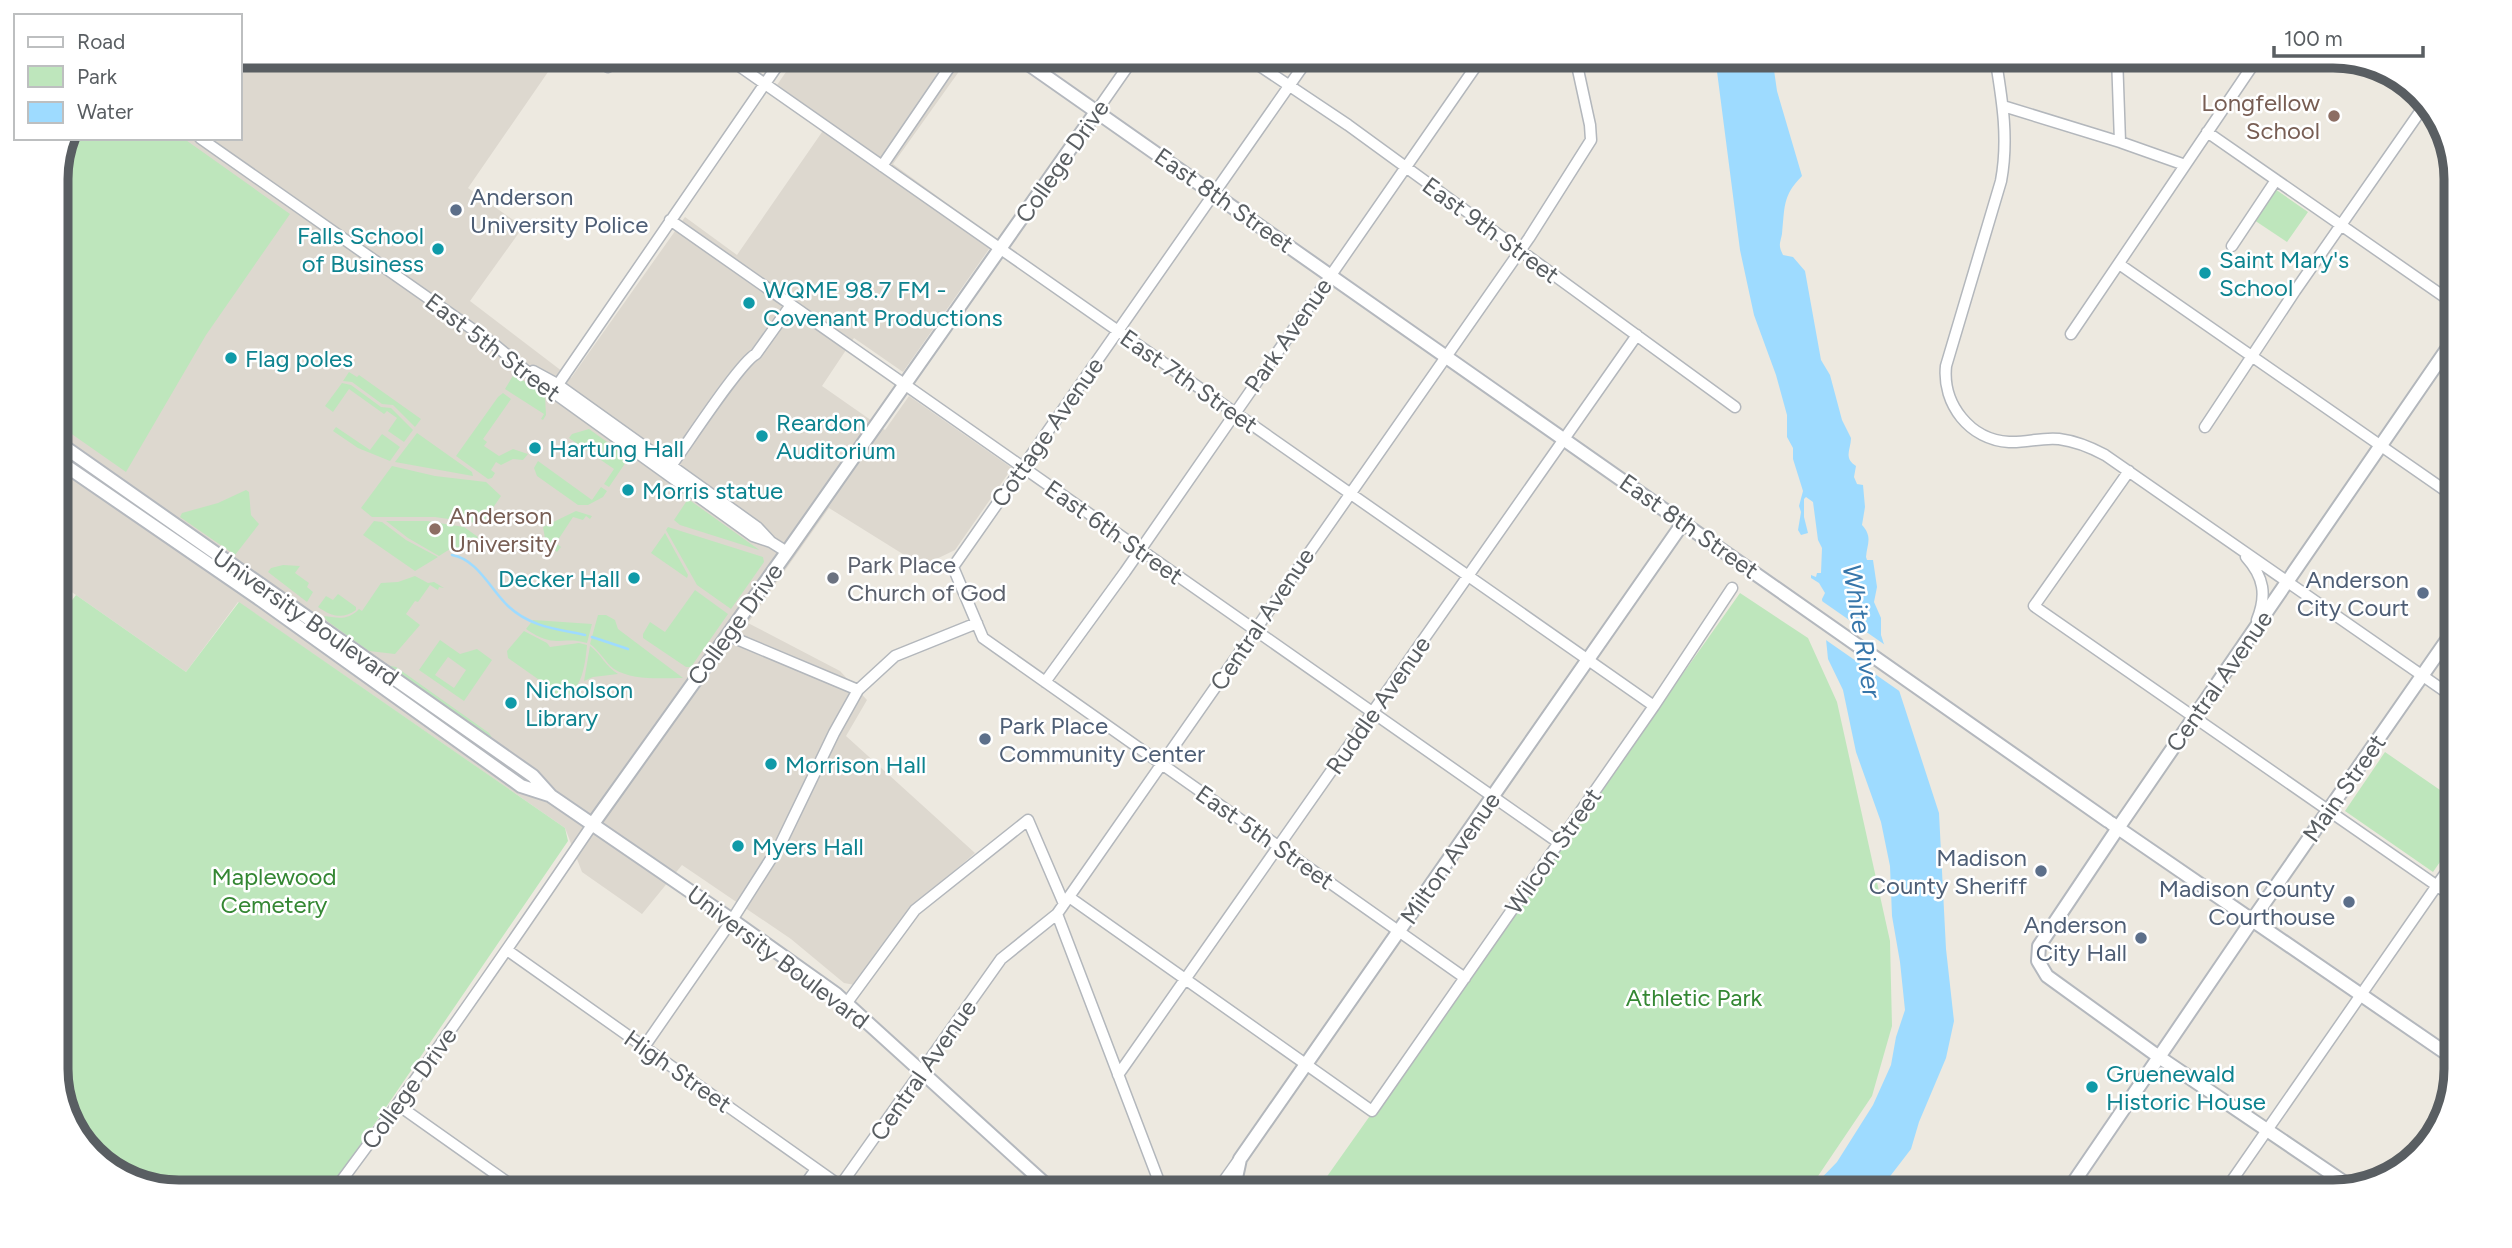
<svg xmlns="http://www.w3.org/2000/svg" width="2512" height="1248" font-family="Figtree,sans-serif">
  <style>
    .education { fill: #ddd8cf }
    .green { fill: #bee6bc; fill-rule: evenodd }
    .water { fill: #9edbff }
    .pier { fill: #ede9e0 }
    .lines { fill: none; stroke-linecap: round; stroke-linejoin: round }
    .stream { stroke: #9edbff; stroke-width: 2.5 }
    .minor-casing { stroke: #b3b7bc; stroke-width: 13 }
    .tertiary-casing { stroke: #b3b7bc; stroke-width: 16 }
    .secondary-casing { stroke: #b4b8be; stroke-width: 16 }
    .minor { stroke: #fff; stroke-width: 10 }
    .tertiary { stroke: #fff; stroke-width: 12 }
    .secondary { stroke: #fff; stroke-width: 12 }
    .education-dot { fill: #8d6e63; stroke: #fff; stroke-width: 2.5 }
    .service-dot { fill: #5c6f8a; stroke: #fff; stroke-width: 2.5 }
    .culture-dot { fill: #0f9aa8; stroke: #fff; stroke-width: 2.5 }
    .worship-dot { fill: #6b7280; stroke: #fff; stroke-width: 2.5 }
    .labels { text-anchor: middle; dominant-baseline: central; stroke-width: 5; stroke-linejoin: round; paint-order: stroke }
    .education-label { font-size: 24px; fill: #785e54; stroke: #fff; text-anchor: end }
    .street-label { font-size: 24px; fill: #595e62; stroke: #fff }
    .service-label { font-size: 24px; fill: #4e5e75; stroke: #fff; text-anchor: end }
    .culture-label { font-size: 24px; fill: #0d838f; stroke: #fff; text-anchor: start }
    .worship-label { font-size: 24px; fill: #5b616d; stroke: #fff; text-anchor: start }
    .park-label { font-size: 24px; fill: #348733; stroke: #fff }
    .water-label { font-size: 26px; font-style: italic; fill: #3776aa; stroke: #fff }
    .rim { fill: none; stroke: #595e62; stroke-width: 9 }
  </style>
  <rect width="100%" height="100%" fill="#ede9e0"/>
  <!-- education -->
  <path class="education" d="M 240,56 L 559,56 L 468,188 L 523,227 L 470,301 L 571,378 L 685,217 L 737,255 L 829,122 L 777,85 L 797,56 L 970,56 L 893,164 L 996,239 L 903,372 L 854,338 L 822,386 L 885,430 L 909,396 L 1012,468 L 955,550 L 922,566 L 829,508 L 748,623 L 840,671 L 867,700 L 846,736 L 975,853 L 911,908 L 855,985 L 844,983 L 791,939 L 682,865 L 642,914 L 582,872 L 565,828 L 238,602 L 186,672 L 56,581 L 56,172 L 71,138 L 240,138 Z"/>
  <!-- green -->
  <path class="green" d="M 71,138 L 183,138 L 290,214 L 206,335 L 126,472 L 56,423 L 56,172 Z
    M 2275,189 L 2308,212 L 2287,242 L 2254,220 Z
    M 349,372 L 357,377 L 359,375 L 421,419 L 415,427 L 393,405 L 382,404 L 352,382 L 343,381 Z
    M 514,374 L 545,396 L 546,415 L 543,420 L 541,419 L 544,414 L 505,389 Z
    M 342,383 L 351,385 L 381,407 L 391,408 L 413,430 L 404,442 L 388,431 L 397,418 L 387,411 L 384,414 L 349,389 L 333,412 L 325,406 Z
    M 503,393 L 511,399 L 483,439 L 487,442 L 484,446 L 499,456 L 513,449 L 528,454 L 523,460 L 513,459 L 501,465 L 496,462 L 491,470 L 495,473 L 492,478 L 488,479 L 456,456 L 498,397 Z
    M 336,427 L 370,450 L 382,434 L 400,447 L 390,461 L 358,448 L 333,431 Z
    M 589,429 L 621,452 L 626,462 L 609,487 L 604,484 L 614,469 L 569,438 L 572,434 Z
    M 417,433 L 472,472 L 473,476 L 395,462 Z
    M 538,461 L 592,500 L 601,487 L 607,491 L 603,497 L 588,505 L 578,505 L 537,476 L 534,468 Z
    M 392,466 L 435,476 L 486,482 L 501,496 L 482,524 L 435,517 L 372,517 L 361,508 Z
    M 246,490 L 249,492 L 251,515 L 259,524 L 235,555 L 180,517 L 182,513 L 218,503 Z
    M 688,499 L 758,549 L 759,550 L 680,525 L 674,520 Z
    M 576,511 L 592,516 L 590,519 L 586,516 L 583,520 L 573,517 L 556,543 L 561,547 L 557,552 L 546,544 L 543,527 Z
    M 374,521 L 382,522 L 406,540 L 438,557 L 415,571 L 363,535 Z
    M 427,521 L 464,527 L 478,537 L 472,545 L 450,549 L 439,556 L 408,538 L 386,521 Z
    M 668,527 L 763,557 L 764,562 L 731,609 L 697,585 L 666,530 Z
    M 665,533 L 688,575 L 687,578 L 651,553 Z
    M 283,565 L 300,566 L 295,573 L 309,583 L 307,587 L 313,592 L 307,602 L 268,572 L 271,568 Z
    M 415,576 L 428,583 L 434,582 L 444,588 L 439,587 L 438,590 L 430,585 L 418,602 L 415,601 L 406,614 L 420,625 L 395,654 L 369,651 L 327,621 L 324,616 C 335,617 347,622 359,609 L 362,611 L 381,583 L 398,582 Z
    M 695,590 L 728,614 L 691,667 L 686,667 L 643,638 L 643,634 L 650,622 L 665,632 Z
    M 1740,593 L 1808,638 L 1837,702 L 1890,941 L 1892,1026 L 1872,1096 L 1814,1182 L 1801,1192 L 1316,1192 Z
    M 338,594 L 356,607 L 356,610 C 342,620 331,616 318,607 L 326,596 L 333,600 Z
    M 76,595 L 186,672 L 239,602 L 565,828 L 568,841 L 328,1192 L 179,1192 L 125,1179 L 77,1137 L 56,1077 L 56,621 Z
    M 598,615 L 606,615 L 615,620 L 618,629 L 683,678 C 662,678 633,681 614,669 C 605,662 600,651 590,644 Z
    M 533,620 L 592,624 L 587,643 C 559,635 557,650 526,629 Z
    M 524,631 L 547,643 L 550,647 L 579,643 L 587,645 C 585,667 581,701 552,698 L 555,691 L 508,658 L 507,651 Z
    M 440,640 L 460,654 L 477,649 L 492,660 L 464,701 L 419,670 ZM 448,657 L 466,670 L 454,688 L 435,675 Z
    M 590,646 C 601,654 606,667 618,674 L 593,677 L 584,681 Z
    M 386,665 L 396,667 L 489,733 L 496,744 L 384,668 Z
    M 2385,752 L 2456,801 L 2456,839 L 2433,872 L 2345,811 Z"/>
  <!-- water -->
  <path class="water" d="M 1715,56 L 1772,56 L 1777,91 L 1802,176 C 1782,196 1785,208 1782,234 C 1780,244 1778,245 1783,255 L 1793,257 L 1805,271 L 1821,360 L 1830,375 L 1842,420 L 1851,438 C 1851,449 1843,458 1856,466 L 1854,477 L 1857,484 L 1863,485 L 1865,507 L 1862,525 C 1873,537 1867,544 1866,557 L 1867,560 L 1873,560 L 1877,587 L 1874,602 L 1881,618 L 1881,635 L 1939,813 L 1946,949 L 1954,1021 L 1946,1058 L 1919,1122 L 1911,1149 L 1878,1192 L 1808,1192 L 1837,1162 L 1873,1105 L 1891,1065 L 1896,1037 L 1905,1010 L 1900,962 L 1892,916 L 1890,866 L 1881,822 L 1856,752 L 1843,690 L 1828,659 L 1822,599 L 1825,593 L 1819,583 L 1811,578 L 1811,575 L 1816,577 L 1817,573 L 1821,573 L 1822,548 L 1818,540 L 1813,502 L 1806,497 L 1804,499 L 1804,517 L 1808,533 L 1801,535 L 1798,530 L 1801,512 L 1799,506 L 1803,491 L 1793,459 L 1793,448 L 1787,437 L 1787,415 L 1776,375 L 1754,315 L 1740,250 Z"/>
  <!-- pier -->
  <path class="pier" d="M 1819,599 L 1888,647 L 1905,695 L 1823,638 Z"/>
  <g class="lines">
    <!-- stream -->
    <path class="stream" d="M 452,555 C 477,559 491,590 508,606 C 530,627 557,629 585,635
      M 592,637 L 628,649"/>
    <defs>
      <path id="minor" d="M 725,56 L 1654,706
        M 1245,56 L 1348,125 L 1735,407
        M 1310,56 L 953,567 L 983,638 L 1465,978
        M 1995,56 C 2002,99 2009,138 2001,181 L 1946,366 C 1942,404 1970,440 2009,442 C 2026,443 2042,437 2059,439 C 2075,441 2090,447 2105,455 L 2456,699
        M 2117,56 L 2120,142
        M 608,67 L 615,56
        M 2003,106 L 2120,142 L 2185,165
        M 1096,112 L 1135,56
        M 2207,132 L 2456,305
        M 200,138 L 495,345 L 543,385 L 753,536 L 771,542 L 787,552
        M 882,166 L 957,56
        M 670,220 L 1559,843
        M 2232,246 L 2276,180
        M 2119,264 L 2456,498
        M 2071,334 L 2259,56
        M 533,371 L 557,384 L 757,527 L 770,541
        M 559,383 L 784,56
        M 2205,427 L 2295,291 L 2426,103
        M 668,470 C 684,449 739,363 756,354 L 791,305
        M 2129,471 L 2034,606 L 2456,899
        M 2246,557 C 2264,577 2267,595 2257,620
        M 727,635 L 858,690
        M 1045,682 L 1125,572 L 1483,56
        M 1069,897 L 1372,1111 L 1654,706 L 1732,588
        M 1057,914 L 1163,1192
        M 507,950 L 849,1192
        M 846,1004 L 915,910 L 1028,820 L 1064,904
        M 644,1047 L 732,920 L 781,843 L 834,733 L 858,690 L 895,656 L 977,623
        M 1118,1075 L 1637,335
        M 398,1105 L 521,1192
        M 840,1186 L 1001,959 L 1057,914 L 1529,238 L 1591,140 L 1590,125 L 1575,56
        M 333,1192 C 423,1072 508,949 592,825
        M 800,1192 L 816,1169
        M 1216,1192 L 1238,1161
        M 2224,1192 L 2456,858"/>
      <path id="tertiary" d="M 2111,823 L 2118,828 L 2456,336
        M 592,825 L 787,552 L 1096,112
        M 2253,919 L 2456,627
        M 2159,1057 L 2351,1187
        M 1233,1192 L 1240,1159 L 1683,523"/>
      <path id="secondary" d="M 1017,56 L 2108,821
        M 56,441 L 533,776 L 551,796 L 732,920 L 836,994 L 1054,1192
        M 56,459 L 261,600 L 521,786 L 549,795
        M 2159,1057 L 2047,976 L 2038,961 L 2039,946 L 2118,828 L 2456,1060
        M 2067,1192 L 2253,919"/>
    </defs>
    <!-- minor casing -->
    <use href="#minor" class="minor-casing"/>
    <!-- tertiary casing -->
    <use href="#tertiary" class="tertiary-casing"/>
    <!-- secondary casing -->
    <use href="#secondary" class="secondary-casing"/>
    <!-- minor -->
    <use href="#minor" class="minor"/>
    <!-- tertiary -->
    <use href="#tertiary" class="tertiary"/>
    <!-- secondary -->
    <use href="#secondary" class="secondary"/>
  </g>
  <!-- markers -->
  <g class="education-dot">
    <circle cx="2334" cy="116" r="7"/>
    <circle cx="435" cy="529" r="7"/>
  </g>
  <g class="service-dot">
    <circle cx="456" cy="210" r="7"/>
    <circle cx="2423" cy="593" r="7"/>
    <circle cx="985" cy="739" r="7"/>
    <circle cx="2041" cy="871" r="7"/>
    <circle cx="2349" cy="902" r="7"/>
    <circle cx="2141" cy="938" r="7"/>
  </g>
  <g class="culture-dot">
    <circle cx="438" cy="249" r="7"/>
    <circle cx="2205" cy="273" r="7"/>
    <circle cx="749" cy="303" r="7"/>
    <circle cx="231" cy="358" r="7"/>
    <circle cx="762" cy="436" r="7"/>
    <circle cx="535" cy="448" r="7"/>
    <circle cx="628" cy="490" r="7"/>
    <circle cx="634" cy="578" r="7"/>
    <circle cx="511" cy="703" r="7"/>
    <circle cx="771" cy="764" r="7"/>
    <circle cx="738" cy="846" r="7"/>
    <circle cx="2092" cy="1087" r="7"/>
  </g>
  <circle class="worship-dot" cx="833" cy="578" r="7"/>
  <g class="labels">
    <!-- education labels -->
    <g class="education-label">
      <text x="2320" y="102">Longfellow<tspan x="2320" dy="28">School</tspan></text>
      <text x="449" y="515" text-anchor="start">Anderson<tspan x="449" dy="28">University</tspan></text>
    </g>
    <!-- street labels -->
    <g class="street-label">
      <text transform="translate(1062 161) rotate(-55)">College Drive</text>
      <text transform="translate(1224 200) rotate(35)">East 8th Street</text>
      <text transform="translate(1491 230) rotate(36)">East 9th Street</text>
      <text transform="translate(1288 335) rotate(-55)">Park Avenue</text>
      <text transform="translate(493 347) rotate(37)">East 5th Street</text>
      <text transform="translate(1189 381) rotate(35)">East 7th Street</text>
      <text transform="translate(1047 432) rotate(-55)">Cottage Avenue</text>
      <text transform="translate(1689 526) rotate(35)">East 8th Street</text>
      <text transform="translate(1114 532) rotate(35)">East 6th Street</text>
      <text transform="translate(306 617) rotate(35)">University Boulevard</text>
      <text transform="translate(1262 619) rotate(-56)">Central Avenue</text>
      <text transform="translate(735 624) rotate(-54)">College Drive</text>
      <text transform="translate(2219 681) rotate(-55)">Central Avenue</text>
      <text transform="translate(1378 705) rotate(-55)">Ruddle Avenue</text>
      <text transform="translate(2344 788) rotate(-55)">Main Street</text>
      <text transform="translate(1265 837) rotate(35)">East 5th Street</text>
      <text transform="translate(1553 851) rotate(-55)">Wilcon Street</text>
      <text transform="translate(1450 858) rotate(-55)">Milton Avenue</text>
      <text transform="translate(778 957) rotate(37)">University Boulevard</text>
      <text transform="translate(923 1070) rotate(-55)">Central Avenue</text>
      <text transform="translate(678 1071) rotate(35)">High Street</text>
      <text transform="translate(409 1088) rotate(-54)">College Drive</text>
    </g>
    <!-- service labels -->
    <g class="service-label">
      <text x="470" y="196" text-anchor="start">Anderson<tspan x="470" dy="28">University Police</tspan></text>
      <text x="2409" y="579">Anderson<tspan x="2409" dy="28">City Court</tspan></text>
      <text x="999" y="725" text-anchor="start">Park Place<tspan x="999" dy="28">Community Center</tspan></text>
      <text x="2027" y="857">Madison<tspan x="2027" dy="28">County Sheriff</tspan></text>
      <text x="2335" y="888">Madison County<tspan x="2335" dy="28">Courthouse</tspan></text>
      <text x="2127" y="924">Anderson<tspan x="2127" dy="28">City Hall</tspan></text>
    </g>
    <!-- culture labels -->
    <g class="culture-label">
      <text x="424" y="235" text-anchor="end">Falls School<tspan x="424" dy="28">of Business</tspan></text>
      <text x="2219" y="259">Saint Mary's<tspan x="2219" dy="28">School</tspan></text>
      <text x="763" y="289">WQME 98.7 FM -<tspan x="763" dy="28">Covenant Productions</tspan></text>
      <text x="245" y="358">Flag poles</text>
      <text x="776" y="422">Reardon<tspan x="776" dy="28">Auditorium</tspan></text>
      <text x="549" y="448">Hartung Hall</text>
      <text x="642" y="490">Morris statue</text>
      <text x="620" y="578" text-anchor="end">Decker Hall</text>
      <text x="525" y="689">Nicholson<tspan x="525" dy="28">Library</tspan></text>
      <text x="785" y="764">Morrison Hall</text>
      <text x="752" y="846">Myers Hall</text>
      <text x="2106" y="1073">Gruenewald<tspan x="2106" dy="28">Historic House</tspan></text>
    </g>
    <!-- worship labels -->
    <g class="worship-label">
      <text x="847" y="564">Park Place<tspan x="847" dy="28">Church of God</tspan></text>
    </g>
    <!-- park labels -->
    <g class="park-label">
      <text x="274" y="876">Maplewood<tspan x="274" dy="28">Cemetery</tspan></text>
      <text x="1694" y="997">Athletic Park</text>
    </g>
    <!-- water labels -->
    <g class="water-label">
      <text transform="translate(1862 631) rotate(81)">White River</text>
    </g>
  </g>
  <!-- crop -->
  <path d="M0 0H2512V1248H0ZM179 68H2333A111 111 0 0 1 2444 179V1069A111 111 0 0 1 2333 1180H179A111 111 0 0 1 68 1069V179A111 111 0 0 1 179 68Z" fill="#fff" fill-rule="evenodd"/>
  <path class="rim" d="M179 68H2333A111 111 0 0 1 2444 179V1069A111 111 0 0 1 2333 1180H179A111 111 0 0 1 68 1069V179A111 111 0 0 1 179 68Z"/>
  <!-- legend -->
  <rect x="14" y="14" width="228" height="126" fill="#ffffff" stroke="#bdbfc0" stroke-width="2"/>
  <rect x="28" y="37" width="35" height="10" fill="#ffffff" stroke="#bdbfc0" stroke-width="2"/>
  <text x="77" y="49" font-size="21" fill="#595e62">Road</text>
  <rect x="28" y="66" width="35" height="21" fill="#bee6bc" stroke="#bdbfc0" stroke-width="2"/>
  <text x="77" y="84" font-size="21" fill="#595e62">Park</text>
  <rect x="28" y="102" width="35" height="21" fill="#9edbff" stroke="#bdbfc0" stroke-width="2"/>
  <text x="77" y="119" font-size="21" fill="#595e62">Water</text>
  <!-- scale -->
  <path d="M2274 46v10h149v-10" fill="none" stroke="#595e62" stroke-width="3.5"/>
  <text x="2284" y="46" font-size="21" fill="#595e62" stroke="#ffffff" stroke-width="5" paint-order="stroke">100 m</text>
</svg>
